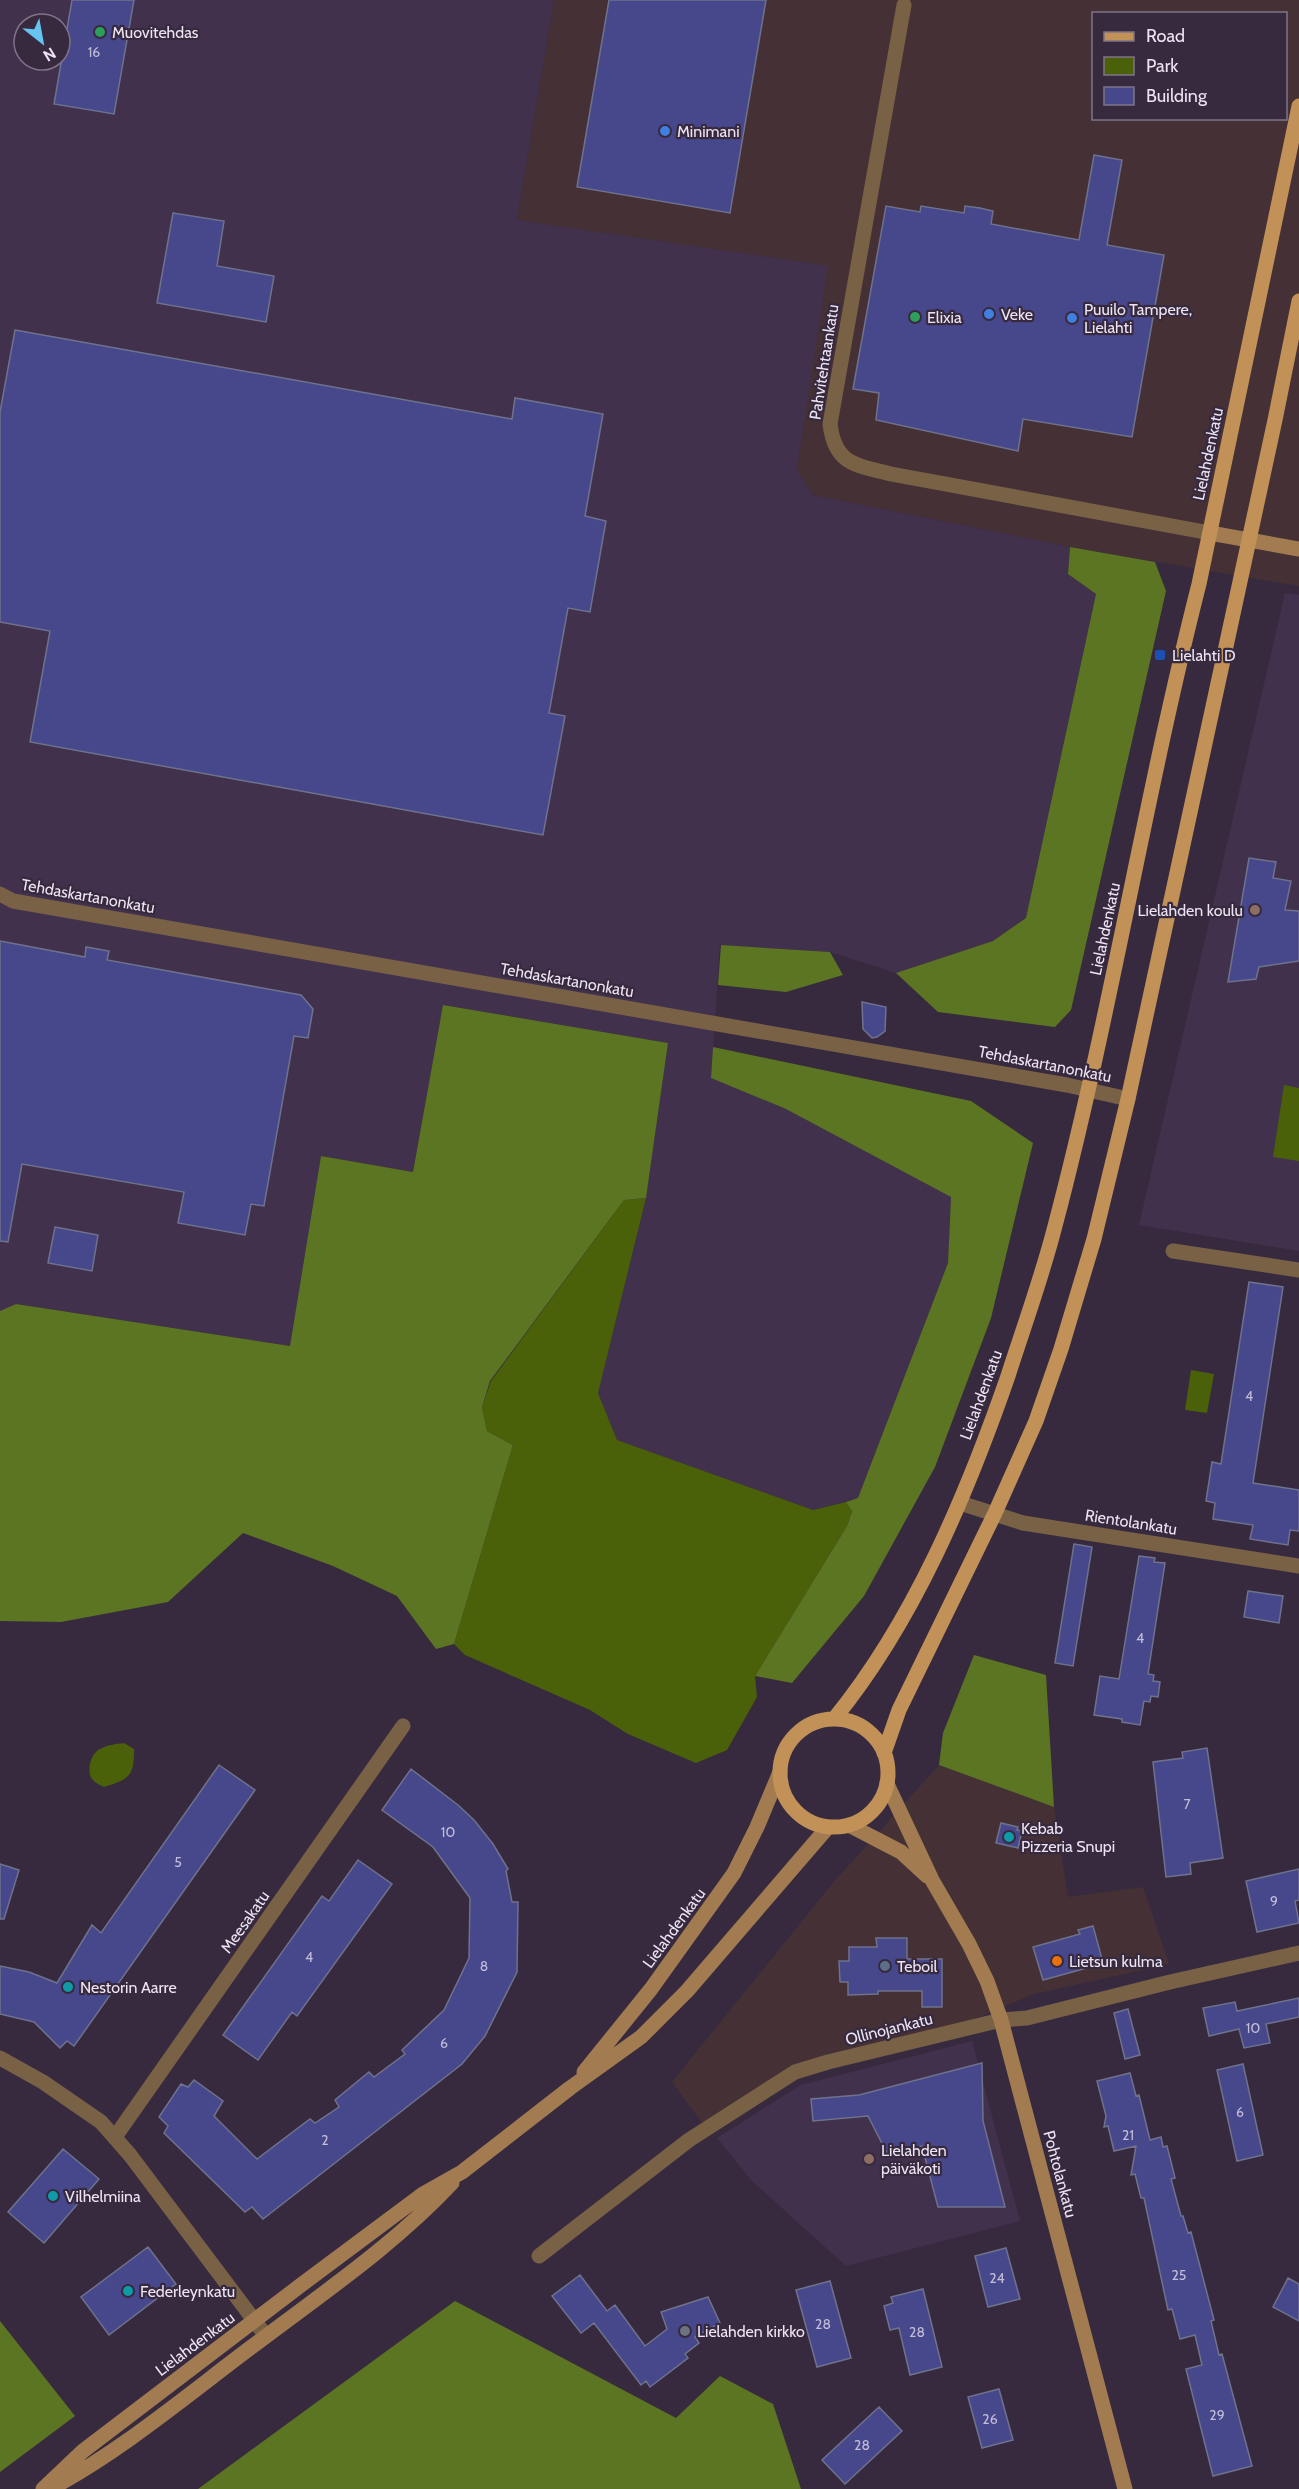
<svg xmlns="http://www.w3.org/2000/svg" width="1299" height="2489" font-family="Cabin,sans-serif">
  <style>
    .commercial { fill: #453135; fill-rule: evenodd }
    .built { fill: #42314d; fill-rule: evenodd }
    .green { fill: #4a610a }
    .forest { fill: #5c7522 }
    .building { fill: #47478c; stroke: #6f728c; stroke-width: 1.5 }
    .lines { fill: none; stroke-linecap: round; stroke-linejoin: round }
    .minor { stroke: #796146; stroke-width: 15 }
    .tertiary { stroke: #796146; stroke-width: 15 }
    .secondary { stroke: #a27c50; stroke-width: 15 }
    .primary { stroke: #c19157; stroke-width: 15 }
    .leisure-dot { fill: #2e9e5b; stroke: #372a3f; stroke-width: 2 }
    .shop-dot { fill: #3f7fe0; stroke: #372a3f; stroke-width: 2 }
    .transit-dot { fill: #1a4fb4; stroke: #372a3f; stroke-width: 2 }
    .education-dot { fill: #8d6e63; stroke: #372a3f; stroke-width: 2 }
    .culture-dot { fill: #0f9aa8; stroke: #372a3f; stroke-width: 2 }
    .food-dot { fill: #e8710a; stroke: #372a3f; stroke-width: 2 }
    .service-dot { fill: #5c6f8a; stroke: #372a3f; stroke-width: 2 }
    .worship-dot { fill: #6b7280; stroke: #372a3f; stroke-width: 2 }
    .labels { text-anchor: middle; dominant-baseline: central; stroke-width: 4.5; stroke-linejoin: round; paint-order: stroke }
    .number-label { font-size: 14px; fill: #c3bdd8 }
    .poi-label { font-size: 16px; fill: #ece4f2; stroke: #372a3f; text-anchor: start }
    .street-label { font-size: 16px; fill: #ece4f2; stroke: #372a3f }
  </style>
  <rect width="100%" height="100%" fill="#372a3f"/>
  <!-- commercial -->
  <path class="commercial" d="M 554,0 L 1299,0 L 1299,586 L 1070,547 L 812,495 L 797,469 L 827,266 L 517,220 ZM 1094,14 L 1286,14 L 1286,118 L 1094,118 Z
    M 939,1765 L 1054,1807 L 1068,1897 L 1143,1887 L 1169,1964 L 1034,1994 L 963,2024 L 830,2058 L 703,2124 L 672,2082 L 832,1884 Z"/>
  <!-- built -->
  <path class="built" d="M 0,0 L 554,0 L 517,220 L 828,266 L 797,469 L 812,495 L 1070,547 L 1068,574 L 1096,594 L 1026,918 L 993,941 L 896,973 L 830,952 L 720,945 L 711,1078 L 786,1109 L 951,1197 L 948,1263 L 858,1498 L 813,1510 L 617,1440 L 598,1393 L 646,1198 L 668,1043 L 443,1005 L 413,1172 L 321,1156 L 290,1346 L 16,1304 L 0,1311 ZM 24,24 L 60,24 L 60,60 L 24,60 Z
    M 1285,593 L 1299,595 L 1299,1251 L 1139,1225 Z
    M 972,2041 L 1020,2221 L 846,2266 L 752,2181 L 717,2138 L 801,2085 Z"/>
  <!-- green -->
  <path class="green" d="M 1284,1085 L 1299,1088 L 1299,1161 L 1273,1157 Z
    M 646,1198 L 598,1393 L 617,1440 L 813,1510 L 846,1502 L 852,1510 L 847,1526 L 755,1676 L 757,1697 L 727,1750 L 696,1763 L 628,1734 L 590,1710 L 465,1655 L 454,1644 L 513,1445 L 487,1431 L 482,1407 L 491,1381 L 624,1200 Z
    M 1191,1370 L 1214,1374 L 1207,1413 L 1185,1410 Z
    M 124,1743 L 134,1749 C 134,1776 130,1779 104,1787 C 100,1785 95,1783 92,1779 C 86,1771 91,1753 100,1749 C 107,1745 116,1744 124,1743 Z"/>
  <!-- forest -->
  <path class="forest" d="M 1070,547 L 1155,562 L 1166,591 L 1071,1010 L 1055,1027 L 938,1012 L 896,973 L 993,941 L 1026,918 L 1096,594 L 1068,574 Z
    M 721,945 L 830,952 L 843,975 L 786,992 L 718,985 Z
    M 443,1005 L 668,1043 L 646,1198 L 624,1200 L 490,1381 L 482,1407 L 487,1431 L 513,1445 L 454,1644 L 436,1649 L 397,1596 L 333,1566 L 243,1533 L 168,1602 L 61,1622 L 0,1621 L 0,1311 L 16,1304 L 290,1346 L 321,1156 L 413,1172 Z
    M 713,1047 L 971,1101 L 1033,1143 L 991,1318 L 935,1467 L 864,1596 L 792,1683 L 755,1676 L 847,1526 L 852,1511 L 846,1502 L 858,1498 L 948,1263 L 951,1197 L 786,1109 L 711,1078 Z
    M 974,1655 L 1046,1675 L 1054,1807 L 939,1765 L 943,1733 Z
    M 455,2301 L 676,2418 L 720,2376 L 773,2404 L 801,2489 L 198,2489 Z
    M 0,2321 L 75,2416 L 0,2472 Z"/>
  <!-- building -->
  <path class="building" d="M 72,0 L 134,0 L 114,114 L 54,104 Z
    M 609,0 L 766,0 L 730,213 L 577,187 Z
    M 1094,155 L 1122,160 L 1107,245 L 1164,255 L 1132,437 L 1023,419 L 1018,451 L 876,420 L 879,393 L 853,389 L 886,206 L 920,212 L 921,206 L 964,213 L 965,206 L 980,208 L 993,211 L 991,224 L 1079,240 Z
    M 173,213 L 224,221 L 217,266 L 274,276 L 266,322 L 157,303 Z
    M 15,330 L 512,419 L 515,398 L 603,414 L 585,516 L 606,521 L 590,612 L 568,608 L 549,713 L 565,716 L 543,835 L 30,742 L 50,631 L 0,622 L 0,412 Z
    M 1249,858 L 1276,862 L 1273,878 L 1291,881 L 1285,910 L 1299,911 L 1299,961 L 1259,967 L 1256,979 L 1228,982 Z
    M 0,941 L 85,957 L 86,947 L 109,951 L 107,960 L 301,995 L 313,1009 L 308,1038 L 294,1036 L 264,1206 L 251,1204 L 245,1235 L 178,1223 L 184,1192 L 22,1164 L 8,1242 L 0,1241 Z
    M 862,1002 L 886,1007 L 885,1031 L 877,1037 L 872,1038 L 863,1029 Z
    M 55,1227 L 98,1235 L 92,1271 L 48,1263 Z
    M 1249,1282 L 1283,1287 L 1253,1483 L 1299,1490 L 1299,1531 L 1290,1530 L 1288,1545 L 1250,1539 L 1253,1525 L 1213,1519 L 1215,1503 L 1206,1501 L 1212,1462 L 1221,1464 Z
    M 1074,1544 L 1092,1547 L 1073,1666 L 1055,1663 Z
    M 1139,1556 L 1155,1558 L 1154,1562 L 1165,1563 L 1148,1674 L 1154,1675 L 1153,1681 L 1160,1682 L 1158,1697 L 1151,1696 L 1150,1702 L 1144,1701 L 1140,1725 L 1122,1722 L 1122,1719 L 1094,1715 L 1100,1676 L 1119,1679 Z
    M 1248,1591 L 1283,1596 L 1279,1623 L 1244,1617 Z
    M 1207,1748 L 1223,1858 L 1190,1863 L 1191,1874 L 1166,1877 L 1153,1762 L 1183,1758 L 1182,1752 Z
    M 219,1765 L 255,1790 L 74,2046 L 67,2041 L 60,2048 L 34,2022 L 0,2014 L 0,1966 L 29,1972 L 57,1983 L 92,1925 L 101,1933 Z
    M 411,1769 L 458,1805 L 474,1820 L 493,1844 L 508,1869 L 506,1871 L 512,1902 L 518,1902 L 517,1972 L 485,2036 L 462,2064 L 263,2219 L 252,2207 L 245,2212 L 164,2133 L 168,2126 L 159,2117 L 181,2084 L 188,2087 L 194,2080 L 223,2101 L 214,2116 L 257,2159 L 310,2119 L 315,2123 L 339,2107 L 335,2100 L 369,2072 L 374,2077 L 405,2054 L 402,2050 L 444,2010 L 469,1958 L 470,1898 L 433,1847 L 382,1810 Z
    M 1001,1823 L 1018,1827 L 1017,1830 L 1022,1831 L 1018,1848 L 996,1843 Z
    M 358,1860 L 392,1884 L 297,2016 L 292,2012 L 258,2060 L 223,2035 L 322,1896 L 329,1901 Z
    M 0,1864 L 19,1870 L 4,1919 L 0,1919 Z
    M 1299,1869 L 1299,1900 L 1295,1901 L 1299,1923 L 1257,1932 L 1246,1881 Z
    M 1093,1926 L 1102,1959 L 1086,1964 L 1087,1968 L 1043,1980 L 1033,1947 L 1080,1934 L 1078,1930 Z
    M 876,1938 L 907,1938 L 907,1959 L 942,1959 L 942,2007 L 922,2007 L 922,1991 L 878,1991 L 878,1994 L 848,1995 L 848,1982 L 840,1982 L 839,1961 L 849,1961 L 849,1947 L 877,1947 Z
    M 1299,1998 L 1299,2017 L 1266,2024 L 1270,2043 L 1244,2048 L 1239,2029 L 1209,2036 L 1203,2008 L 1235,2002 L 1237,2011 Z
    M 1128,2009 L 1140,2055 L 1125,2059 L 1114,2013 Z
    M 982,2063 L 983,2121 L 1005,2207 L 938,2207 L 922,2146 L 888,2155 L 868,2116 L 813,2121 L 811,2099 L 859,2095 Z
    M 1243,2064 L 1263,2155 L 1237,2161 L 1217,2070 Z
    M 1130,2073 L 1136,2096 L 1139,2095 L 1150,2140 L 1161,2137 L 1163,2147 L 1167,2146 L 1175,2178 L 1171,2179 L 1181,2216 L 1183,2216 L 1188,2233 L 1191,2232 L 1214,2320 L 1211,2321 L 1219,2355 L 1222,2354 L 1252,2466 L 1213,2476 L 1186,2369 L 1202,2365 L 1195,2335 L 1180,2339 L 1172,2309 L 1168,2310 L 1144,2198 L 1141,2198 L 1135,2174 L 1131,2175 L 1136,2146 L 1114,2151 L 1108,2126 L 1104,2127 L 1106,2116 L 1097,2081 Z
    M 63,2149 L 99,2179 L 44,2243 L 8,2212 Z
    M 148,2247 L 176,2284 L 109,2335 L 81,2297 Z
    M 1006,2248 L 1020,2299 L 988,2307 L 975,2256 Z
    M 580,2275 L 607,2311 L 615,2305 L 645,2346 L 667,2329 L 661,2312 L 708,2297 L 720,2323 L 695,2337 L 699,2343 L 685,2354 L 688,2358 L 650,2387 L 646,2381 L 641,2385 L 594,2323 L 581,2333 L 552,2296 Z
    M 1288,2278 L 1299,2284 L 1299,2321 L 1273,2307 Z
    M 830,2281 L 851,2358 L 817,2367 L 796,2290 Z
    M 923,2289 L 942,2367 L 910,2375 L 899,2328 L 890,2330 L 884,2306 L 893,2303 L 891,2297 Z
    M 999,2389 L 1013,2440 L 982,2448 L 968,2397 Z
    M 879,2407 L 902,2431 L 845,2484 L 822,2460 Z"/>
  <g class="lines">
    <!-- minor -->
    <path class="minor" d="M 904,5 L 830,424 C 835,465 856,465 891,474 L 1210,533
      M 0,894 L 13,901 L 1067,1085 L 1128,1099
      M 1173,1251 L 1299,1270
      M 960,1503 L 1023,1523 L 1299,1566
      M 115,2137 L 403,1726
      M 539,2256 L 689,2140 L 795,2072 L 828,2062 L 1001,2020 L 1027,2018 L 1170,1982 L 1299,1953"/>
    <!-- tertiary -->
    <path class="tertiary" d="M 0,2058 L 43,2082 L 101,2122 L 130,2155 L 266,2336"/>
    <!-- secondary -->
    <path class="secondary" d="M 1210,533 L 1299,549
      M 887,1784 L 932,1880 L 969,1944 L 987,1981 L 1001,2020 L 1125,2489
      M 849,1825 L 901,1852 L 927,1876
      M 584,2072 L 651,1989 L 734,1873 L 757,1827 L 780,1772
      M 52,2488 C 127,2447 192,2391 261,2340 C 326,2291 396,2243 452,2183
      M 43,2489 L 83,2451 L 301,2285 L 423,2194 L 462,2172 L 570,2088 L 641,2037 L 687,1991 L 828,1827"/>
    <!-- primary -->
    <path class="primary" d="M780 1773a54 54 0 1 1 108 0a54 54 0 1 1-108 0Z
      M 834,1719 C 914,1621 967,1494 1008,1376 C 1024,1326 1042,1277 1055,1226 C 1111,1014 1145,796 1199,584 L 1299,106
      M 884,1753 L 899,1710 L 995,1513 L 1036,1421 L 1061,1349 L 1094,1239 L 1128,1099 L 1275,420 L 1299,301"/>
  </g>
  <!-- markers -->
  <g class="leisure-dot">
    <circle cx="100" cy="32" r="6"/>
    <circle cx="915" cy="317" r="6"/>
  </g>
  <g class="shop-dot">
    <circle cx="665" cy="131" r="6"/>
    <circle cx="989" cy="314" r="6"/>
    <circle cx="1072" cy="318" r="6"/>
  </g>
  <rect class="transit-dot" x="1154" y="649" width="12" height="12" rx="3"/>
  <g class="education-dot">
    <circle cx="1255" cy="910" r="6"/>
    <circle cx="869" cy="2159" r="6"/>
  </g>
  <g class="culture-dot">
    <circle cx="1009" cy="1837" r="6"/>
    <circle cx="68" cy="1987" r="6"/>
    <circle cx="53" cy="2196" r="6"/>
    <circle cx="128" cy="2291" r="6"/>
  </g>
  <circle class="food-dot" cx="1057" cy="1961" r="6"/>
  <circle class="service-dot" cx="885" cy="1966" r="6"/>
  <circle class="worship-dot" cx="685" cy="2331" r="6"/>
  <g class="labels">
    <!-- number labels -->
    <g class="number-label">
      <text x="94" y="52">16</text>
      <text x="1249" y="1396">4</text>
      <text x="1140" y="1638">4</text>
      <text x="1187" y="1804">7</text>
      <text x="448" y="1832">10</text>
      <text x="178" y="1862">5</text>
      <text x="1274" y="1901">9</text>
      <text x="309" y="1957">4</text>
      <text x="484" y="1966">8</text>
      <text x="1253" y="2028">10</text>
      <text x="444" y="2043">6</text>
      <text x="1240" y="2112">6</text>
      <text x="1128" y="2135">21</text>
      <text x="325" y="2140">2</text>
      <text x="1179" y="2275">25</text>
      <text x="997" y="2278">24</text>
      <text x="823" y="2324">28</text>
      <text x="917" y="2332">28</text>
      <text x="1217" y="2415">29</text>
      <text x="990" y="2419">26</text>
      <text x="862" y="2445">28</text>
    </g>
    <!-- poi labels -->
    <g class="poi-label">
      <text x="112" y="32">Muovitehdas</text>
      <text x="677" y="131">Minimani</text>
      <text x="1084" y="309">Puuilo Tampere,<tspan x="1084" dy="18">Lielahti</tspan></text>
      <text x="1001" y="314">Veke</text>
      <text x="927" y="317">Elixia</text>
      <text x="1172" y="655">Lielahti D</text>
      <text x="1243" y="910" text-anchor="end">Lielahden koulu</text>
      <text x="1021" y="1828">Kebab<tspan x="1021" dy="18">Pizzeria Snupi</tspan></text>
      <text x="1069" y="1961">Lietsun kulma</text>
      <text x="897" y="1966">Teboil</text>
      <text x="80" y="1987">Nestorin Aarre</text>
      <text x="881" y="2150">Lielahden<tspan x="881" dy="18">päiväkoti</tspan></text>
      <text x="65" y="2196">Vilhelmiina</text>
      <text x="140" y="2291">Federleynkatu</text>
      <text x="697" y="2331">Lielahden kirkko</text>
    </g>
    <!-- street labels -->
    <g class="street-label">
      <text transform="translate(824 362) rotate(-81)">Pahvitehtaankatu</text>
      <text transform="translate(1208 454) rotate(-78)">Lielahdenkatu</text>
      <text transform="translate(88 896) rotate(10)">Tehdaskartanonkatu</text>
      <text transform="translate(1105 929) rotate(-78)">Lielahdenkatu</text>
      <text transform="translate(567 980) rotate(10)">Tehdaskartanonkatu</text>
      <text transform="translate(1045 1064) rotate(11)">Tehdaskartanonkatu</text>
      <text transform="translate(981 1395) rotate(-70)">Lielahdenkatu</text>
      <text transform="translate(1131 1522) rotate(9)">Rientolankatu</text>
      <text transform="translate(245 1922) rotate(-55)">Meesakatu</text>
      <text transform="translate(674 1928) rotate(-54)">Lielahdenkatu</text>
      <text transform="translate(889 2029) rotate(-14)">Ollinojankatu</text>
      <text transform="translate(1060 2174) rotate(75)">Pohtolankatu</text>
      <text transform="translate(195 2344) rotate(-37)">Lielahdenkatu</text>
    </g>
  </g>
  <!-- legend -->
  <rect x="1092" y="12" width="195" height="108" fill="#372a3f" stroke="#7f7487" stroke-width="1.5"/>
  <rect x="1104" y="32" width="30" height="9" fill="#c19157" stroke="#7f7487" stroke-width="1.5"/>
  <text x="1146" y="42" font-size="18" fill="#ece4f2">Road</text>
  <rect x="1104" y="57" width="30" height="18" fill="#4a610a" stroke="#7f7487" stroke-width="1.5"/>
  <text x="1146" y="72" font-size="18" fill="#ece4f2">Park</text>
  <rect x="1104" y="87" width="30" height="18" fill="#47478c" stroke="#7f7487" stroke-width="1.5"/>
  <text x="1146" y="102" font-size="18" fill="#ece4f2">Building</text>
  <!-- north arrow -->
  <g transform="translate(42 42) rotate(149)"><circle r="28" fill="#372a3f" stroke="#7f7487" stroke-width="1.5"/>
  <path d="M0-4.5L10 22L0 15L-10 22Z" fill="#66c4ef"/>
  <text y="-9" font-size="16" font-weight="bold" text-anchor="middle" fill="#ece4f2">N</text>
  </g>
</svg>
